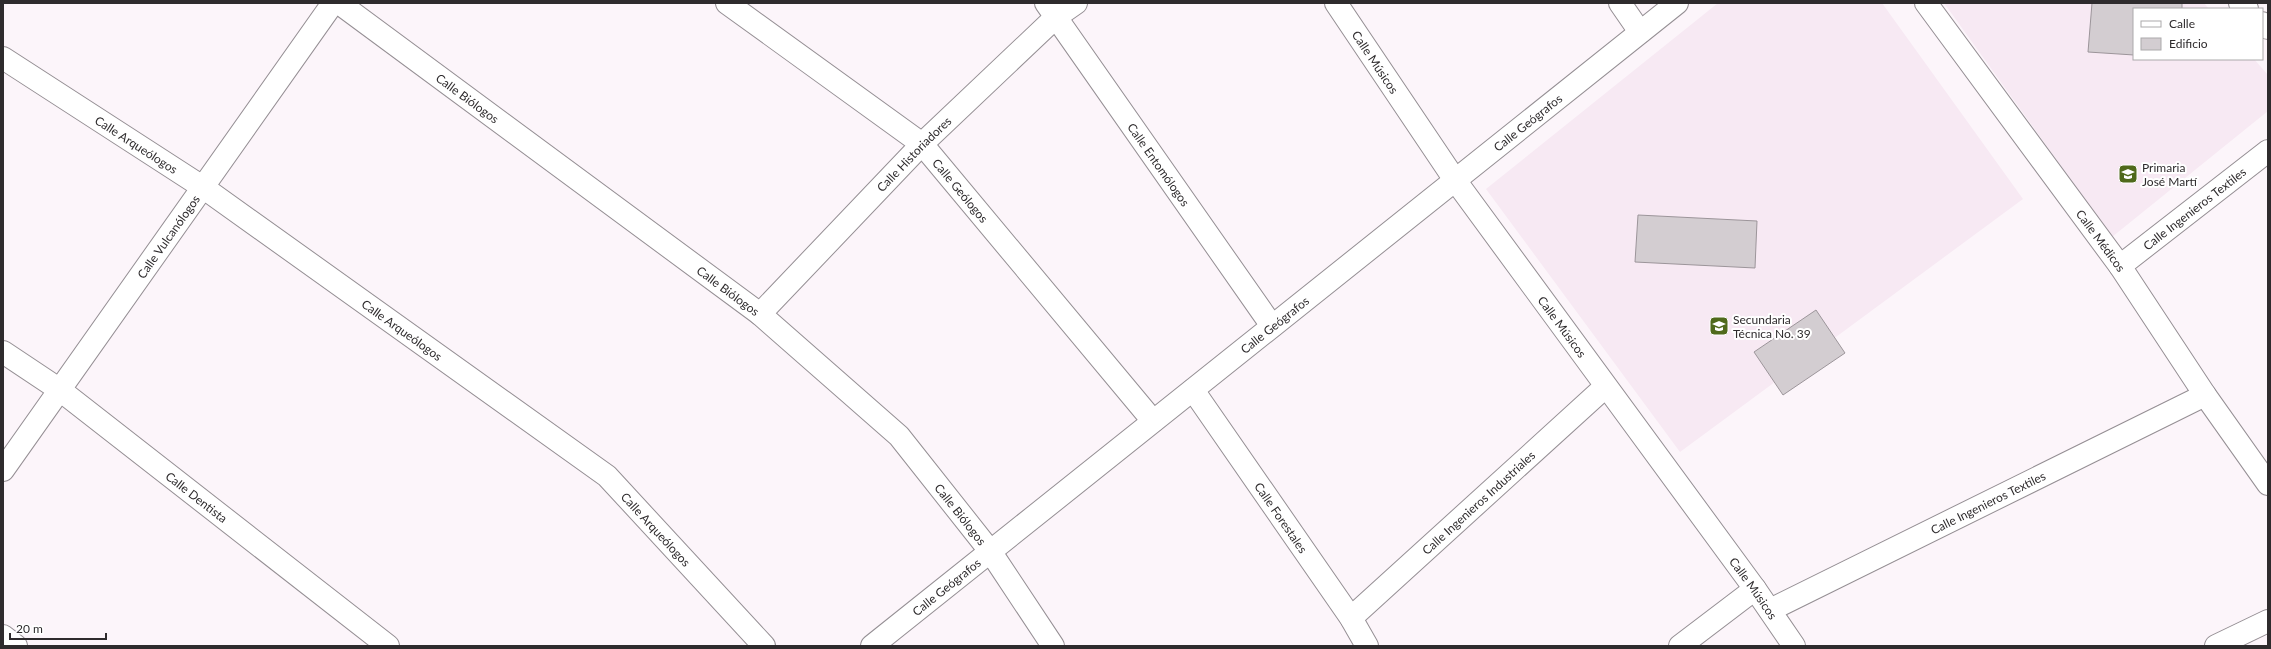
<svg xmlns="http://www.w3.org/2000/svg" width="2271" height="649" font-family="Lato,sans-serif">
  <style>
    .built { fill: #f7e9f3 }
    .building { fill: #d3cdd1; stroke: #9c959a }
    .lines { fill: none; stroke-linecap: round; stroke-linejoin: round }
    .minor-casing { stroke: #958f94; stroke-width: 24 }
    .minor { stroke: #fff; stroke-width: 22 }
    .labels { text-anchor: middle; dominant-baseline: central; stroke-width: 4; stroke-linejoin: round; paint-order: stroke }
    .street-label { font-size: 12px; fill: #2e2b2d; stroke: #fff }
    .poi-label { font-size: 12px; fill: #2e2b2d; stroke: #fff; text-anchor: start }
  </style>
  <rect width="100%" height="100%" fill="#fcf5fa"/>
  <!-- built -->
  <path class="built" d="M 1718,3 L 1882,3 L 2023,199 L 1680,452 L 1486,189 Z
    M 1944,3 L 2204,3 L 2209,9 L 2134,9 L 2134,59 L 2254,59 L 2268,75 L 2268,111 L 2112,237 Z"/>
  <!-- building -->
  <path class="building" d="M 2092,3 L 2182,3 L 2182,9 L 2134,9 L 2134,55 L 2088,52 Z
    M 1638,215 L 1757,221 L 1755,268 L 1635,262 Z
    M 1816,310 L 1845,353 L 1783,395 L 1754,352 Z"/>
  <g class="lines">
    <defs>
      <g id="minor">
        <path id="s1" d="M 339,3 L 760,314 L 899,436 L 990,551 L 1053,646"/>
        <path id="s2" d="M 727,3 L 922,144 L 1153,421"/>
        <path id="s3" d="M 1046,3 L 1272,326"/>
        <path id="s4" d="M 1336,3 L 1455,180 L 1755,589 L 1794,646"/>
        <path d="M 1620,3 L 1640,32"/>
        <path id="s5" d="M 1926,3 L 2120,266 L 2205,395 L 2268,484"/>
        <path d="M 2240,3 L 2247,9"/>
        <path d="M 2262,23 L 2268,28"/>
        <path id="s6" d="M 3,58 L 204,188 L 607,476 L 764,646"/>
        <path id="s7" d="M 2120,266 L 2268,151"/>
        <path id="s8" d="M 760,314 L 922,144 L 1056,17 L 1076,3"/>
        <path id="s9" d="M 3,352 L 60,390 L 388,646"/>
        <path id="s10" d="M 1193,390 L 1351,618 L 1367,646"/>
        <path id="s11" d="M 3,470 L 333,3"/>
        <path id="s12" d="M 1770,610 L 2205,395"/>
        <path id="s13" d="M 1351,618 L 1605,387"/>
        <path d="M 3,636 L 16,646"/>
        <path id="s14" d="M 872,646 L 1677,3"/>
        <path d="M 1680,646 L 1755,589"/>
        <path d="M 2216,646 L 2268,621"/>
      </g>
    </defs>
    <!-- minor casing -->
    <use href="#minor" class="minor-casing"/>
    <!-- minor -->
    <use href="#minor" class="minor"/>
  </g>
  <!-- icons -->
  <defs>
    <symbol id="school-square" viewBox="-11 -11 22 22"><rect x="-9" y="-9" width="18" height="18" rx="4" fill="#4f691b" stroke="#fff"/><path d="M0-5L7-2L0 1L-7-2ZM-4 1L0 2.5L4 1V4Q0 6-4 4Z" fill="#fff"/></symbol>
  </defs>
  <g fill-rule="evenodd">
    <use href="#school-square" x="2117" y="163" width="22" height="22"/>
    <use href="#school-square" x="1708" y="315" width="22" height="22"/>
  </g>
  <g class="labels">
    <!-- street labels -->
    <g class="street-label">
      <text stroke="none"><textPath href="#s4" startOffset="71">Calle Músicos</textPath></text>
      <text stroke="none"><textPath href="#s1" startOffset="160">Calle Biólogos</textPath></text>
      <text stroke="none"><textPath href="#s14" startOffset="839">Calle Geógrafos</textPath></text>
      <text stroke="none"><textPath href="#s6" startOffset="159">Calle Arqueólogos</textPath></text>
      <text stroke="none"><textPath href="#s8" startOffset="222">Calle Historiadores</textPath></text>
      <text stroke="none"><textPath href="#s3" startOffset="197">Calle Entomólogos</textPath></text>
      <text stroke="none"><textPath href="#s2" startOffset="301">Calle Geólogos</textPath></text>
      <text stroke="none"><textPath href="#s7" startOffset="94">Calle Ingenieros Textiles</textPath></text>
      <text stroke="none"><textPath href="#s11" startOffset="286">Calle Vulcanólogos</textPath></text>
      <text stroke="none"><textPath href="#s5" startOffset="295">Calle Médicos</textPath></text>
      <text stroke="none"><textPath href="#s1" startOffset="484">Calle Biólogos</textPath></text>
      <text stroke="none"><textPath href="#s14" startOffset="515">Calle Geógrafos</textPath></text>
      <text stroke="none"><textPath href="#s4" startOffset="395">Calle Músicos</textPath></text>
      <text stroke="none"><textPath href="#s6" startOffset="483">Calle Arqueólogos</textPath></text>
      <text stroke="none"><textPath href="#s9" startOffset="242">Calle Dentista</textPath></text>
      <text stroke="none"><textPath href="#s12" startOffset="243">Calle Ingenieros Textiles</textPath></text>
      <text stroke="none"><textPath href="#s13" startOffset="172">Calle Ingenieros Industriales</textPath></text>
      <text stroke="none"><textPath href="#s1" startOffset="808">Calle Biólogos</textPath></text>
      <text stroke="none"><textPath href="#s10" startOffset="155">Calle Forestales</textPath></text>
      <text stroke="none"><textPath href="#s6" startOffset="807">Calle Arqueólogos</textPath></text>
      <text stroke="none"><textPath href="#s14" startOffset="95">Calle Geógrafos</textPath></text>
      <text stroke="none"><textPath href="#s4" startOffset="719">Calle Músicos</textPath></text>
    </g>
    <!-- poi labels -->
    <g class="poi-label">
      <text x="2142" y="167">Primaria<tspan x="2142" dy="14">José Martí</tspan></text>
      <text x="1733" y="319">Secundaria<tspan x="1733" dy="14">Técnica No. 39</tspan></text>
    </g>
  </g>
  <!-- border -->
  <rect width="2271" height="649" fill="none" stroke="#2e2b2d" stroke-width="8"/>
  <!-- legend -->
  <rect x="2133" y="8" width="130" height="52" fill="#ffffff" stroke="#abaaab"/>
  <rect x="2141" y="21" width="20" height="6" fill="#ffffff" stroke="#abaaab"/>
  <text x="2169" y="28" font-size="12" fill="#2e2b2d">Calle</text>
  <rect x="2141" y="38" width="20" height="12" fill="#d3cdd1" stroke="#abaaab"/>
  <text x="2169" y="48" font-size="12" fill="#2e2b2d">Edificio</text>
  <!-- scale -->
  <path d="M10 633v6h96v-6" fill="none" stroke="#2e2b2d" stroke-width="2"/>
  <text x="16" y="633" font-size="12" fill="#2e2b2d" stroke="#ffffff" stroke-width="3" paint-order="stroke">20 m</text>
</svg>
